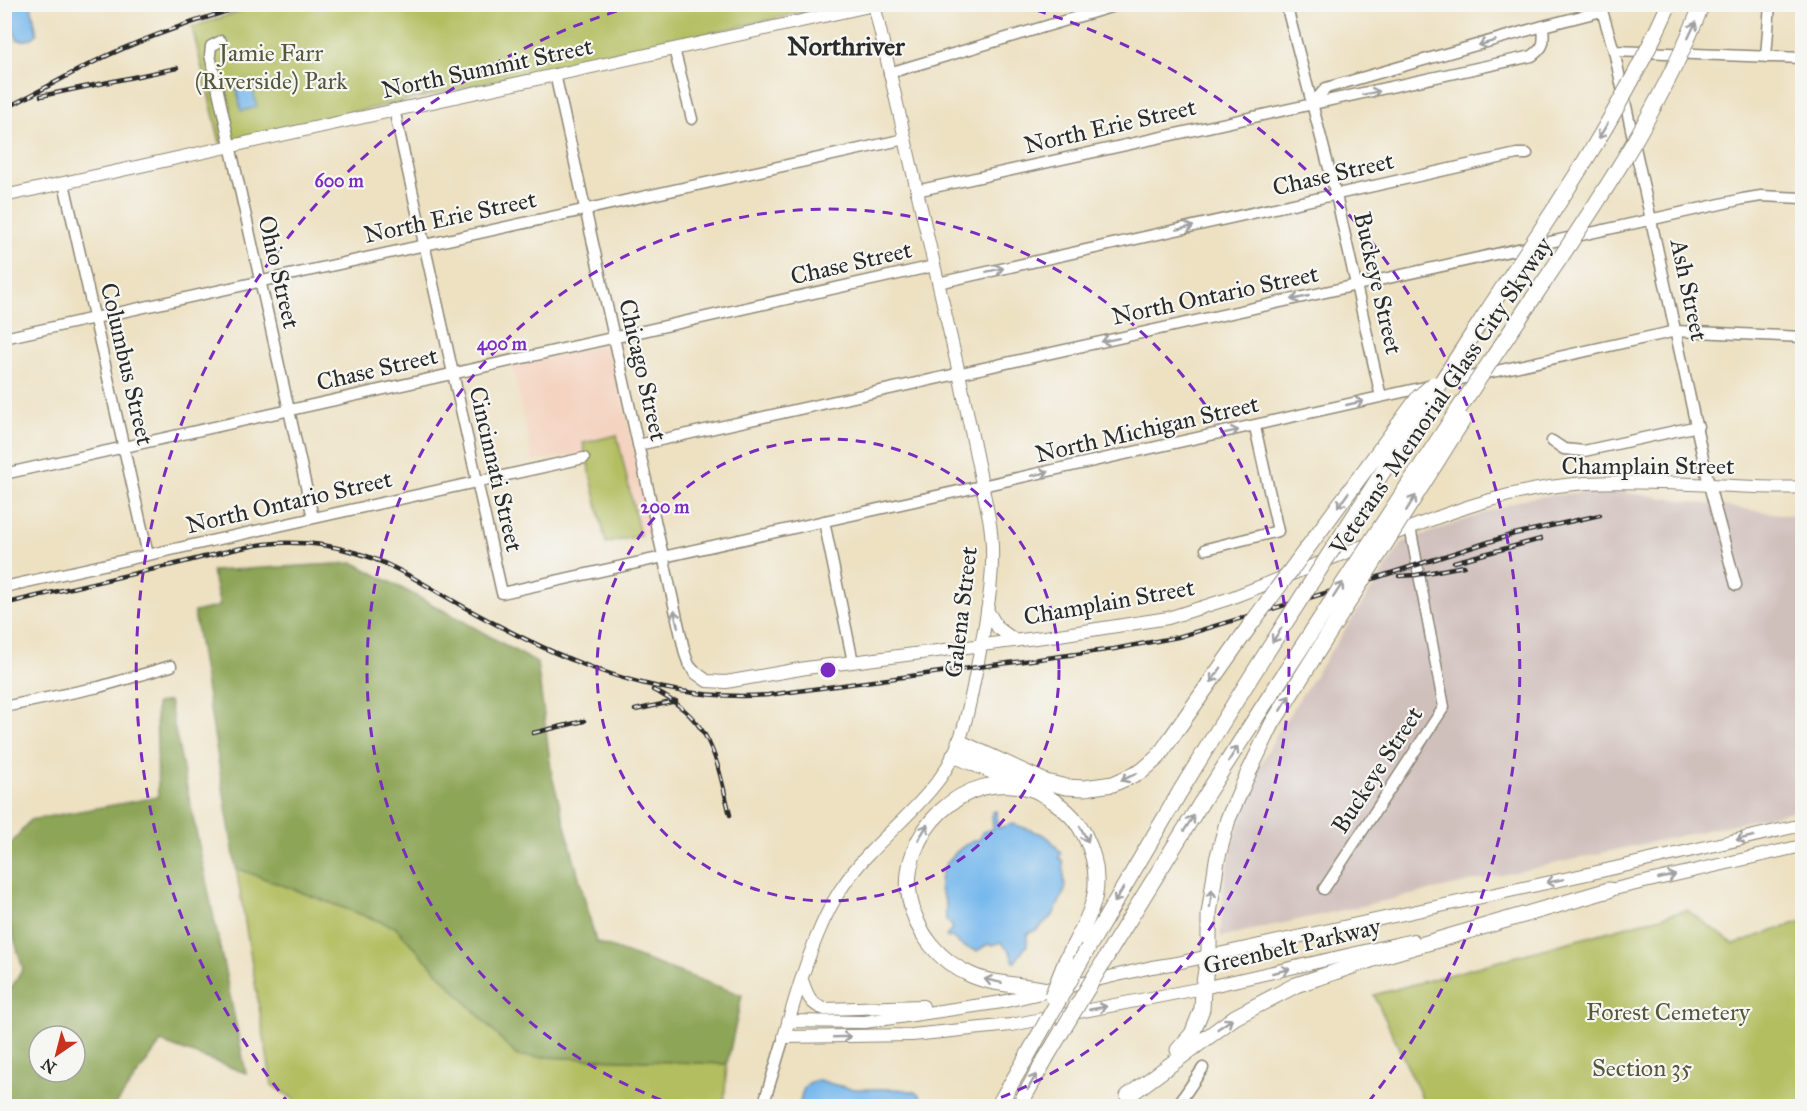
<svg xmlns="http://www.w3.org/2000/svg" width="1807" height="1111" font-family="'IM FELL Great Primer',serif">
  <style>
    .built { fill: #f4d3c0 }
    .industrial { fill: #d0c0bc }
    .green { fill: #b2be60; stroke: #6e7446; stroke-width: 1.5 }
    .forest { fill: #8da556; stroke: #5c6840; stroke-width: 1.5; fill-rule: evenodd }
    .water { fill: #78b9ed; stroke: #52728c; stroke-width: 1.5 }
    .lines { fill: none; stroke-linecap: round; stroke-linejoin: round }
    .minor-casing { stroke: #8c8676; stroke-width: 13 }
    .major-casing { stroke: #8c8676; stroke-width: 14 }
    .highway-casing { stroke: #8c8676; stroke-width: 17 }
    .minor { stroke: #fff; stroke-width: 10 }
    .major { stroke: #fff; stroke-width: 12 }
    .highway { stroke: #fff; stroke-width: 15 }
    .rail-casing { stroke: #2b2b2b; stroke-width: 4.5 }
    .rail { stroke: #f6f6f2; stroke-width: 2; stroke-dasharray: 7; stroke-linecap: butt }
    .highway-bridge-casing { stroke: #8c8676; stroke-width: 17; stroke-linecap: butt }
    .highway-bridge { stroke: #fff; stroke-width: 15 }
    .oneway { stroke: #a0a0a0 }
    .ring { fill: none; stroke: #7b2cbf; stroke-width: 3; stroke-dasharray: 10 8 }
    .labels { text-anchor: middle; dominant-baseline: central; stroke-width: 4.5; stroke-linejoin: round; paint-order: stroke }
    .park-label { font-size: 24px; fill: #54573b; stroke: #f6f6f2 }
    .street-label { font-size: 24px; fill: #2b2b2b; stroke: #f6f6f2 }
    .neighbourhood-label { font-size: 26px; font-weight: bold; fill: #2b2b2b; stroke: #f6f6f2 }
    .centre { fill: #7b2cbf; stroke: #f6f6f2; stroke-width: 3 }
    .ring-label { font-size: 18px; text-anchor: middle; font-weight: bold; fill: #7b2cbf; stroke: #f6f6f2; stroke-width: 4.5; stroke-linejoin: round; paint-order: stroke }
  </style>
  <rect width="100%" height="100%" fill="#f6f6f2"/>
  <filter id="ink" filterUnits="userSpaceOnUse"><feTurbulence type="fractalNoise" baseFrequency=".0167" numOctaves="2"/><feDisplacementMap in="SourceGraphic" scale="12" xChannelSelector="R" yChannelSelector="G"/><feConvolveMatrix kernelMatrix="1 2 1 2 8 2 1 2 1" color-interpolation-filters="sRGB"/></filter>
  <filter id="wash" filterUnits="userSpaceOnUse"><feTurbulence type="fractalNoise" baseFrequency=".008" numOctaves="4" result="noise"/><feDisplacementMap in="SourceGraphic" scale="24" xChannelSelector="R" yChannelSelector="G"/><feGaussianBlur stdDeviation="1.35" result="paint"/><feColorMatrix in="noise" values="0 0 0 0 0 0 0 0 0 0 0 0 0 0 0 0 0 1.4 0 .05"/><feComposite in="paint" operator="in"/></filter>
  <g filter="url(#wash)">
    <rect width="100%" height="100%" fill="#ede1c2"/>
    <!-- built -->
    <path class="built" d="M 610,344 L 652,534 L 606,543 L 585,453 L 533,461 L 512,365 Z"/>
    <!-- industrial -->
    <path class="industrial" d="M 1606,490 L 1802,517 L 1802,809 L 1220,937 L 1225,876 L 1240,819 L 1252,781 L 1280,728 L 1403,542 L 1527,498 Z"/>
    <!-- green -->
    <path class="green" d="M 263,4 L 836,5 L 220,142 L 192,27 Z
      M 617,435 L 640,536 L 606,543 L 583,443 Z
      M 236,868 L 395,927 L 517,1056 L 727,1064 L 724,1106 L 304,1106 L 272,1085 Z
      M 1687,910 L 1734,944 L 1802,921 L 1802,1106 L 1426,1106 L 1374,995 Z"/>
    <!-- forest -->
    <path class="forest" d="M 354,563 L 452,615 L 537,663 L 552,776 L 596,942 L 742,995 L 727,1064 L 517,1056 L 395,927 L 236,868 L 194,612 L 220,606 L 212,571 Z
      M 169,701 L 246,1073 L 161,1042 L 115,1106 L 5,1106 L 5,998 L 23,969 L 5,907 L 4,853 L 30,820 L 158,797 L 156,704 ZM 39,1036 L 75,1036 L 75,1072 L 39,1072 Z"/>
    <!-- water -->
    <path class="water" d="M 5,5 L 31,5 L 37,34 C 32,39 24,42 17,39 Z
      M 251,81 L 257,107 L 241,111 L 236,85 Z
      M 996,811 L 998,828 L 1013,824 L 1042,834 L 1050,839 L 1061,853 L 1059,858 L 1063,861 L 1065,890 L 1058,905 L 1053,915 L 1038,929 L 1027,934 L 1027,945 L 1015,962 L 1014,962 L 1010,952 L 1001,942 L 992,945 L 988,944 L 977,951 L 962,946 L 952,937 L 948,938 L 946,936 L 950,932 L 952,926 L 946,920 C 945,913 947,908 945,901 C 944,897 940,893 940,888 C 938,865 960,844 980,839 L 982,832 L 993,829 L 992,812 Z
      M 819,1080 C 831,1084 843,1088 856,1089 C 870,1090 906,1086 918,1094 C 922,1096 922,1102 922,1106 L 799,1106 C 803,1093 801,1082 819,1080 Z"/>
  </g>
  <g filter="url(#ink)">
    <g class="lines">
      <defs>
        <path id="minor" d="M 1286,4 L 1336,195 L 1381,397
          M 1600,4 L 1614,51 L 1709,485 L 1736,585
          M 221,41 L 211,46 L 210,55 L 313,518
          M 674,49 L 692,119
          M 1614,51 L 1802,58
          M 1766,57 L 1770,4
          M 889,73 L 1121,4
          M 555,74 L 685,654 L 689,665 L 696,673
          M 1313,103 L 1326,88 L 1543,26 L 1602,11
          M 394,109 L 502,593 L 1676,331 L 1802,337
          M 64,183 L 148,555
          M 916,191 L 1532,56 C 1546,46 1544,41 1543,26
          M 938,283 L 1517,154 L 1527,154
          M 4,338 L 905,139
          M 1552,441 L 1564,449 L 1584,451 L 1698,426
          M 638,445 L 1743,199 L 1761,196 L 1802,198
          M 4,474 L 934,266
          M 824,521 L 853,662
          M 1206,549 L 1278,531 L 1255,427
          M 4,587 L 584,458
          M 4,707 L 99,687 L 171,666
          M 1324,889 L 1444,707 L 1410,527
          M 763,1106 L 784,1037
          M 1177,1106 L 1203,1068"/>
        <path id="major" d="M 874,4 L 959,373 L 989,518 C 998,567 986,619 977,667 C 969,705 964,745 940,778 C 912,817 870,845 843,886 C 816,925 797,991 784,1037 L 912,1035 L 1011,1025 L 1203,988 L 1413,940
          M 4,196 L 874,5
          M 1389,536 C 1457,509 1513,488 1587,483 C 1628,481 1670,483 1711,485 C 1742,486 1772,489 1802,487
          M 987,610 L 998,628 L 1016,641
          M 696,673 L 707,681 L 726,682 L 806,668 L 1059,635 L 1168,618 L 1228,599 L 1373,542
          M 1601,892 L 1802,846
          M 802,980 C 807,994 810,1005 825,1009 L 923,1006
          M 788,1021 L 865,1022 L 1002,1002 L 1152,967 L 1177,963 L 1606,870 L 1802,825"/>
        <path id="highway" d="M 959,742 L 1046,782 L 1066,787 L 1084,788 L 1113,784 L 1142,771 L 1158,757 L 1171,738
          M 954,755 L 1020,783
          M 1114,944 L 1201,803
          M 1088,948 L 1181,790
          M 1051,991 C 1024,984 996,986 971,975 C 939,961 917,934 910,900 C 897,834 965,766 1032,789 C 1039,791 1045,796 1052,800 C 1066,809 1078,821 1085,836 C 1094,854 1098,875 1095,894 C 1091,917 1076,940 1066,961
          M 1178,1050 L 1192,1034 L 1202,1009 L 1203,989 L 1209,950 L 1209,914 L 1217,860 L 1228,819 L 1248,774
          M 1128,1096 L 1235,1017 L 1296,985 L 1386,955 L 1609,890
          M 998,1106 L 1025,1060
          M 1019,1106 L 1046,1058"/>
      </defs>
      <!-- minor casing -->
      <use href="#minor" class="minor-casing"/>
      <!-- major casing -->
      <use href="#major" class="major-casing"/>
      <!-- highway casing -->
      <use href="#highway" class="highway-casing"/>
      <!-- minor -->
      <use href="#minor" class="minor"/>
      <!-- major -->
      <use href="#major" class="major"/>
      <!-- highway -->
      <use href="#highway" class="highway"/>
      <defs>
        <path id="rail" d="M 41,96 L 177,68
          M 4,109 C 32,95 59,80 86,66 C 138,39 196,20 251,4
          M 1454,562 L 1541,539
          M 1399,576 L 1416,575 L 1464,566
          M 4,604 C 57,591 110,579 163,567 C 196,560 233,548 265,544 C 290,541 321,543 346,550 C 389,560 426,586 464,607 C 559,660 657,703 768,695 L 1114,649 L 1178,637 L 1369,580 L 1514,534 L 1600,515
          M 653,690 C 712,718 716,758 730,815
          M 635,710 L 676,701
          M 533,733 L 584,721"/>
      </defs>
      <!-- rail casing -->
      <use href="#rail" class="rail-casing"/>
      <!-- rail -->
      <use href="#rail" class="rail"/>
      <defs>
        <path id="highway-bridge" d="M 1171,738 L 1251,624 L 1419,397 L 1434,384
          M 1248,774 L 1272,724 L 1463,420
          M 1181,790 C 1277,632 1379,478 1479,324 C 1547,220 1619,118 1669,4
          M 1201,803 C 1296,654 1394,506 1492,359 C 1568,245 1652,132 1702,4
          M 1052,996 L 1066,961
          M 1046,1058 L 1114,944
          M 1025,1060 L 1088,948"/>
      </defs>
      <!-- highway-bridge casing -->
      <use href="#highway-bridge" class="highway-bridge-casing"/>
      <!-- highway-bridge -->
      <use href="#highway-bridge" class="highway-bridge"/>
    </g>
    <!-- one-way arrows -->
    <defs><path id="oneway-shaft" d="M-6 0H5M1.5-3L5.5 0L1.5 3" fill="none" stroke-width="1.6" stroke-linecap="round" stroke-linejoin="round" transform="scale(1.5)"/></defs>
    <g class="oneway">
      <use href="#oneway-shaft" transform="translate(1692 30) rotate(-65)"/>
      <use href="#oneway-shaft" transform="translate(1487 43) rotate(163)"/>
      <use href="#oneway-shaft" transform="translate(1371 93) rotate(-12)"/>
      <use href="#oneway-shaft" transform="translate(1603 131) rotate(121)"/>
      <use href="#oneway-shaft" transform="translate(1185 228) rotate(-12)"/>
      <use href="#oneway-shaft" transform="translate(995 270) rotate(-12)"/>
      <use href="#oneway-shaft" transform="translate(1300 298) rotate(167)"/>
      <use href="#oneway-shaft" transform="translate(1110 340) rotate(168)"/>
      <use href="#oneway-shaft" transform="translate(1355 403) rotate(-13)"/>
      <use href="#oneway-shaft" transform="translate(1230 432) rotate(-12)"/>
      <use href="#oneway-shaft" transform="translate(1040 474) rotate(-12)"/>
      <use href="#oneway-shaft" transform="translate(1343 500) rotate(126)"/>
      <use href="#oneway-shaft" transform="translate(1411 503) rotate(-58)"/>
      <use href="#oneway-shaft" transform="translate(1338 590) rotate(-57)"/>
      <use href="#oneway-shaft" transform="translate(676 619) rotate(-103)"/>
      <use href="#oneway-shaft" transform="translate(1277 635) rotate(123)"/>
      <use href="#oneway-shaft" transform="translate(1216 675) rotate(125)"/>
      <use href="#oneway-shaft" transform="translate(1285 703) rotate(-58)"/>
      <use href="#oneway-shaft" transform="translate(1233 754) rotate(-58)"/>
      <use href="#oneway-shaft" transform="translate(1129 777) rotate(155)"/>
      <use href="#oneway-shaft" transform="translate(1189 823) rotate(-58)"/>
      <use href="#oneway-shaft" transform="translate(923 832) rotate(-59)"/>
      <use href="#oneway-shaft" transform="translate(1084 834) rotate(62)"/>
      <use href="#oneway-shaft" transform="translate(1745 838) rotate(167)"/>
      <use href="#oneway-shaft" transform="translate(1667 877) rotate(-13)"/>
      <use href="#oneway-shaft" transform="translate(1555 881) rotate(168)"/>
      <use href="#oneway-shaft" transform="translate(1119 895) rotate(121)"/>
      <use href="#oneway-shaft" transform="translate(1211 898) rotate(-83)"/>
      <use href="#oneway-shaft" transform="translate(1281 971) rotate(-13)"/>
      <use href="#oneway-shaft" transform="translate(993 981) rotate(-168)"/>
      <use href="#oneway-shaft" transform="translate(1098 1008) rotate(-11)"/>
      <use href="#oneway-shaft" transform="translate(1225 1024) rotate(-34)"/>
      <use href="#oneway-shaft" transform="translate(842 1037) rotate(-2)"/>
      <use href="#oneway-shaft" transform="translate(1032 1082) rotate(-60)"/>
    </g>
  </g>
  <!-- distance rings -->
  <g class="ring">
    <circle cx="828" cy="670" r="231"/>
    <path d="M678 1106A461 461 0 1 1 978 1106"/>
    <path d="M290 1105A692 692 0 0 1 637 5M1019 5A692 692 0 0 1 1366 1105"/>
  </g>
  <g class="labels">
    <!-- park labels -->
    <g class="park-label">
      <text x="271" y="53">Jamie Farr<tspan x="271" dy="28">(Riverside) Park</tspan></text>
      <text x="1668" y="1012">Forest Cemetery</text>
      <text x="1642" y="1068">Section 35</text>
    </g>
    <!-- street labels -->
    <g class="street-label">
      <text transform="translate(487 68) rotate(-12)">North Summit Street</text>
      <text transform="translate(1110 126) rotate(-13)">North Erie Street</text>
      <text transform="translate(1333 174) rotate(-13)">Chase Street</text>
      <text transform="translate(450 217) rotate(-12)">North Erie Street</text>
      <text transform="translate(851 263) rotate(-13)">Chase Street</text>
      <text transform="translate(279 272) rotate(77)">Ohio Street</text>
      <text transform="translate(1378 283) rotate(77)">Buckeye Street</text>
      <text transform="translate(1689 290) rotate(78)">Ash Street</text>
      <text transform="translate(1215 295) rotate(-12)">North Ontario Street</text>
      <text transform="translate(127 364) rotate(77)">Columbus Street</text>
      <text transform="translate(377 369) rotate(-13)">Chase Street</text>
      <text transform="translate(643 370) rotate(77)">Chicago Street</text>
      <text transform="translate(1441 396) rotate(-56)">Veterans' Memorial Glass City Skyway</text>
      <text transform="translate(1147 429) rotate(-13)">North Michigan Street</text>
      <text x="1648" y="466">Champlain Street</text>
      <text transform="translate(496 469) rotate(77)">Cincinnati Street</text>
      <text transform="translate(289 502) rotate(-13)">North Ontario Street</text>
      <text transform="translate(1109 602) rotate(-10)">Champlain Street</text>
      <text transform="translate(961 612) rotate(-83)">Galena Street</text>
      <text transform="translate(1377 770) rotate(-57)">Buckeye Street</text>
      <text transform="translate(1292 946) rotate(-13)">Greenbelt Parkway</text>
    </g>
    <!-- neighbourhood labels -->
    <g class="neighbourhood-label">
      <text x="846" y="46">Northriver</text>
    </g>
  </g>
  <circle cx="828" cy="670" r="9" class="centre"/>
  <g class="ring-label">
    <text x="339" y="187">600 m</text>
    <text x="502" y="350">400 m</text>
    <text x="665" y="513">200 m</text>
  </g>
  <!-- margin -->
  <rect width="1807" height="1111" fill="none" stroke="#f6f6f2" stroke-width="24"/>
  <!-- north arrow -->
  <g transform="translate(57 1054) rotate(215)"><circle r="28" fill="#f6f6f2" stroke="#a5a5a2" stroke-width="1.5"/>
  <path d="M0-4.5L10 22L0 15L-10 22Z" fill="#c8321e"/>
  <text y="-9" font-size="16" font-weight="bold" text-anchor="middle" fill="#2b2b2b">N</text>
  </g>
</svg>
